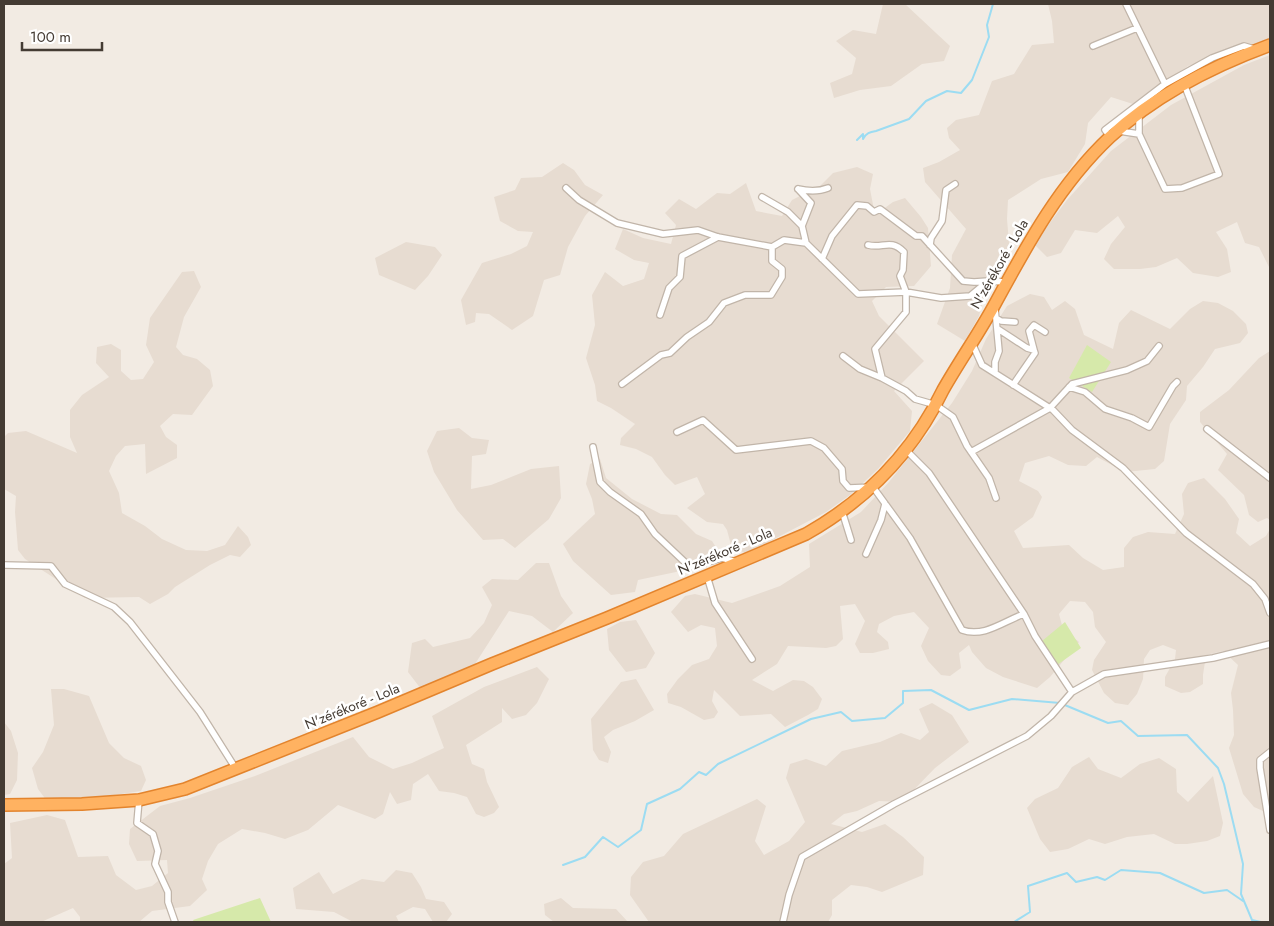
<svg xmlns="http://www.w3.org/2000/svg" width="1274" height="926" font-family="Jost,sans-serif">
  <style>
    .residential { fill: #e7dcd1 }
    .green { fill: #d6e9aa }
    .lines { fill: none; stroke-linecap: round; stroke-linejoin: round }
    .stream { stroke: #9cdcf2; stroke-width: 2 }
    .street-casing { stroke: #c1b5a9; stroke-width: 8 }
    .highway-casing { stroke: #e3842d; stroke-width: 14 }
    .street { stroke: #fff; stroke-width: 5.5 }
    .highway { stroke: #ffb261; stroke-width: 11 }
    .labels { text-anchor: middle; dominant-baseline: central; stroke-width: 5; stroke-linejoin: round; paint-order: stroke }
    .street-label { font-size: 14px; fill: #443b33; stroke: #fff }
  </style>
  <rect width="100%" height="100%" fill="#f2ebe3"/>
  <!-- residential -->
  <path class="residential" d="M 883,4 L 905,4 L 936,33 L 950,46 L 944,61 L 922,64 L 891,86 L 860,90 L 834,98 L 830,83 L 852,74 L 856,58 L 836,41 L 853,30 L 876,34 Z
    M 1048,4 L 1270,4 L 1270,39 L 1188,66 L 1133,104 L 1111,97 L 1088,123 L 1085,144 L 1068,172 L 1041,179 L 1008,200 L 1007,219 L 1010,255 L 987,287 L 979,316 L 965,341 L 937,324 L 950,288 L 952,255 L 966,229 L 925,182 L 923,168 L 939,162 L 960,150 L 949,138 L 947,128 L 956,120 L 979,115 L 992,81 L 1014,74 L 1032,45 L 1054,43 L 1052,21 Z
    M 1270,55 L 1270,269 L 1259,247 L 1245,243 L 1237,222 L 1216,232 L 1227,249 L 1231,272 L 1218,277 L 1193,273 L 1177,258 L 1156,267 L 1140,269 L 1114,269 L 1104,259 L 1111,244 L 1125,227 L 1118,216 L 1097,233 L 1075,230 L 1061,253 L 1047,257 L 1034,244 L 1067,200 L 1111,151 L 1171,105 L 1244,65 Z
    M 563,163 L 574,170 L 585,185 L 603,195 L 585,216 L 568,247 L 560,275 L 544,280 L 533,316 L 512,330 L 489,314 L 476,313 L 475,322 L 466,325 L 461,300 L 482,263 L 511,254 L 527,246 L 533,232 L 518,231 L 500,221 L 494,197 L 515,190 L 521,178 L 542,177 Z
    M 857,167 L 873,174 L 870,189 L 875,215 L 893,202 L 905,198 L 921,217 L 928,228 L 931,266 L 914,286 L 886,287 L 872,301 L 879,316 L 924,361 L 894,391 L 912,411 L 910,431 L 878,469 L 850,495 L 826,512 L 746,554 L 731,545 L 727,530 L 723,524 L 707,522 L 687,508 L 705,494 L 697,477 L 675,485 L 665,475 L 652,457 L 636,449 L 620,445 L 621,438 L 635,424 L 611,408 L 597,401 L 595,385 L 586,358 L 595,325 L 592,295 L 605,272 L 623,286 L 644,279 L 649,263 L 634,260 L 615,249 L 623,229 L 643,238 L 671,244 L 676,225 L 665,213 L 679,199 L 696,209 L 717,193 L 730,194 L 746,183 L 756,211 L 782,216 L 792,200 L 820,186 L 833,173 Z
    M 406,242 L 435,247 L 442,255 L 428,276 L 415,290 L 379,275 L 375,258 Z
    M 194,271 L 201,287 L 184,317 L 176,347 L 183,355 L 197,359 L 210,370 L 213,386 L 192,415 L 173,414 L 160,426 L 166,437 L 177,445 L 177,458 L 146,474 L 145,444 L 125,446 L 116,456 L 109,471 L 119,493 L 122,513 L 145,526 L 162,539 L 186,550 L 207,551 L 225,545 L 238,526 L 248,537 L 251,545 L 240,557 L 230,555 L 210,565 L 175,587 L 168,594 L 150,604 L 139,597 L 85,598 L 25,559 L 18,550 L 15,512 L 16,496 L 4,489 L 4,437 L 8,433 L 26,431 L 77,453 L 70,437 L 70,410 L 82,395 L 109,377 L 96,363 L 97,347 L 111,344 L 121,350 L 121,371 L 131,380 L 143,379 L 154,362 L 146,345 L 150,318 L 182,272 Z
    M 1030,294 L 1044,297 L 1052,310 L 1065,301 L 1075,309 L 1084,335 L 1113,349 L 1119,323 L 1131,310 L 1170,329 L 1190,309 L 1203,301 L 1218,303 L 1233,311 L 1246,324 L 1248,333 L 1240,343 L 1215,349 L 1203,367 L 1187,386 L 1186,400 L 1170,424 L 1164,461 L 1155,469 L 1125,472 L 1097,457 L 1086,466 L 1068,465 L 1049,456 L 1025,463 L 1019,481 L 1038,491 L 1042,497 L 1033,517 L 1014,531 L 1023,548 L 1069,545 L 1083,558 L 1103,570 L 1124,567 L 1124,548 L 1133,537 L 1148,532 L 1175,534 L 1184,514 L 1182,494 L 1188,483 L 1204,478 L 1225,499 L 1239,519 L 1236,533 L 1250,546 L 1266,536 L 1270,529 L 1270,814 L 1254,807 L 1243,794 L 1229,748 L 1234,735 L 1233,710 L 1231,693 L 1238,665 L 1223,651 L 1206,655 L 1203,675 L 1203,684 L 1190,692 L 1181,693 L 1165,686 L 1165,677 L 1175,659 L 1176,650 L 1163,645 L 1150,650 L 1144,659 L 1143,679 L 1137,694 L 1128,705 L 1115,703 L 1104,693 L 1092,670 L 1094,660 L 1106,642 L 1095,627 L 1093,612 L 1085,602 L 1070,601 L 1059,614 L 1063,629 L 1079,642 L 1050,677 L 1037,688 L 1003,677 L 986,668 L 972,652 L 969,645 L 959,653 L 961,668 L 950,676 L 941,675 L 928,661 L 921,646 L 929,628 L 914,612 L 894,616 L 879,624 L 877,632 L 888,642 L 889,649 L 873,653 L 860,653 L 855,644 L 865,621 L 855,604 L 840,606 L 843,639 L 836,646 L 826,648 L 788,646 L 777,664 L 752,680 L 773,691 L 793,680 L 804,681 L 813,687 L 822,699 L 818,709 L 808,715 L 785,727 L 771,714 L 740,716 L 714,690 L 712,701 L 718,712 L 714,718 L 704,720 L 681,707 L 668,703 L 667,694 L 678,679 L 692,665 L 709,659 L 717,646 L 715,628 L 701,625 L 688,632 L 671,612 L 685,596 L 695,594 L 732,603 L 780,586 L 810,567 L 809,544 L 861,512 L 889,482 L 952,403 L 972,371 L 986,339 L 1007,306 Z
    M 1270,351 L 1270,520 L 1267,518 L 1258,522 L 1249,515 L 1244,495 L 1218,470 L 1227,454 L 1200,422 L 1200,412 L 1229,390 L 1259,358 Z
    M 459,428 L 472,438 L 489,440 L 486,454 L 472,456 L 471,489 L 491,485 L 531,469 L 559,466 L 561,498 L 549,519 L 515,548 L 503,539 L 483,540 L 457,510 L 434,472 L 427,451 L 437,431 Z
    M 600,459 L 606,478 L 632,499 L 661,514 L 677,515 L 696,534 L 712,541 L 719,552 L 709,565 L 638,580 L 635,592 L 611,595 L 573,561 L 563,544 L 595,514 L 592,499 L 586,484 L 590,464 Z
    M 536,563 L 549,563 L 561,596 L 573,613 L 553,632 L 532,616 L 509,611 L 475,664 L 421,689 L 408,672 L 412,643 L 425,639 L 433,647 L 470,638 L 484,623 L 492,605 L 482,587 L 492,579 L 518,580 Z
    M 636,620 L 655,653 L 646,668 L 626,672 L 609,650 L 607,629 L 620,622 Z
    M 537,667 L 549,679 L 537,703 L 526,715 L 512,719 L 502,708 L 502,722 L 466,745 L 472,764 L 484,769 L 487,782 L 499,807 L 494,813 L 484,817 L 476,814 L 467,797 L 454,793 L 439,791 L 428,774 L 413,784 L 411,800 L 397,804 L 390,792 L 383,814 L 375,819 L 338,805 L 308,830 L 285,839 L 265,833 L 242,829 L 218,844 L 208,861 L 202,879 L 207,890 L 190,906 L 152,911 L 139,922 L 80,922 L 80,917 L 73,908 L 41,922 L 4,922 L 4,864 L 12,858 L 10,823 L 47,815 L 65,820 L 78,857 L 108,856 L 116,875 L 136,890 L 152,886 L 168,873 L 167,860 L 137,861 L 129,844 L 130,829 L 160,806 L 190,798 L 255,776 L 353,737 L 369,757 L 393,769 L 412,763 L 444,748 L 432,716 L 484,687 Z
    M 636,679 L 654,710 L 635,721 L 613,730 L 604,737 L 611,752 L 608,763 L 599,760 L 593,750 L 591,719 L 621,682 Z
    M 51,689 L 64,689 L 89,696 L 109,743 L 124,758 L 141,766 L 146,780 L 141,791 L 95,798 L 47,801 L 38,789 L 32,768 L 43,752 L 54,725 Z
    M 932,703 L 952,715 L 969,742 L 935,768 L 902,802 L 879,801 L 857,811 L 844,814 L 831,824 L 862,832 L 885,824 L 903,837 L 924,857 L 923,875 L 882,892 L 867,887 L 851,885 L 832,900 L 832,915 L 828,922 L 649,922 L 630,895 L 631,877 L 643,862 L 664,856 L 683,834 L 757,799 L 766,806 L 755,841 L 764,855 L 789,841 L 805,822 L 786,778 L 790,764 L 806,759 L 826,766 L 842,751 L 880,742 L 901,733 L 920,740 L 929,732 L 919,709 Z
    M 4,722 L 11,731 L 18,753 L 17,780 L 10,794 L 4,795 Z
    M 1089,757 L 1098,769 L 1121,778 L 1140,764 L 1159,758 L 1176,769 L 1177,792 L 1188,802 L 1213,776 L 1223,823 L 1220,836 L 1207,841 L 1187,844 L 1175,844 L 1154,834 L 1127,837 L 1105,844 L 1089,839 L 1068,849 L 1050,852 L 1040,839 L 1027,808 L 1035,799 L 1058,788 L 1072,767 Z
    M 396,870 L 412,873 L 421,887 L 426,899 L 444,902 L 452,914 L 446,922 L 433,922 L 425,909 L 413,907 L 396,916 L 399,922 L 353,922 L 334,912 L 296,909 L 293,888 L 319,872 L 333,894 L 362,879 L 384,882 Z
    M 561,898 L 573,908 L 616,909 L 628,922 L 554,922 L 545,915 L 544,904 Z"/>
  <!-- green -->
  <path class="green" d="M 1087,345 L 1111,362 L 1092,392 L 1069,378 Z
    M 1065,622 L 1081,648 L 1057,665 L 1042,641 Z
    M 260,898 L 271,922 L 194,922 L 193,920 Z"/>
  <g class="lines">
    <!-- stream -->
    <path class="stream" d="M 857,140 L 863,134 L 863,139 C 866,133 870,132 876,131 L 909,119 L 926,101 L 947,91 L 961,93 L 972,80 L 989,37 L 987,25 L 993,4
      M 563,865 L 585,857 L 603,837 L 618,847 L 641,830 L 647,804 L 680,789 L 699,772 L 706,775 L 718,764 L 811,719 L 841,712 L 852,721 L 885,718 L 903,703 L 903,691 L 931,690 L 969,710 L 1012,699 L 1060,703 L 1108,723 L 1121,721 L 1138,736 L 1187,735 L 1218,768 L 1224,784 L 1243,864 L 1241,894 L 1252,920 L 1261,922
      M 1014,922 L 1030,912 L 1028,886 L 1067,873 L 1076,882 L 1097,877 L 1105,880 L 1121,870 L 1160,873 L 1204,893 L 1227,890 L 1243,901"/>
    <defs>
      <path id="street" d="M 1126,4 L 1165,84
        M 1093,46 L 1137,28
        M 1139,114 L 1139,134 L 1165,189 L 1182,188 L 1219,174 L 1184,84
        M 1119,131 L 1139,134
        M 1110,137 L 1105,130 L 1165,84 L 1212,58 L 1244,46 L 1254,49
        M 566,188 L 579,200 L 617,223 L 663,234 L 698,230 L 718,237 L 772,247 L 784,240 L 806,243 L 858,294 L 906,292 L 941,298 L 970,296 L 988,281 L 1005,282
        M 798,189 L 811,203 L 802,226
        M 798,189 C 807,191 818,192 828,188
        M 762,197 L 788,212 L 802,226 L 806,243
        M 868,245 C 883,249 890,238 904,252 L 903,270 L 900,276 L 906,292 L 906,312 L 875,349 L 882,378 L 906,391 L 915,399 L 936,405 L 953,417 L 967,446 L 989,478 L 996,498
        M 930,245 L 931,238 L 942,221 L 946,190 L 955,184
        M 822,259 L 832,236 L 857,205 L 867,206 L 874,212 L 880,209 L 916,236 L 922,236 L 963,281 L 974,282 L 988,281
        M 660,315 L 669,288 L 680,277 L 682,256 L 718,237
        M 996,318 L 1001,321 L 1015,322
        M 998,329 L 1027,348 L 1034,350 L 1029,331 L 1034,325 L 1045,332
        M 972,343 L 982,365 L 1053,410 L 1072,430 L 1123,468 L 1186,533 L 1253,584 L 1265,599 L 1270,613
        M 843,356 L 860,369 L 882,378
        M 995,373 L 995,362 L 999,351 L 995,309
        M 622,384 L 661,355 L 670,353 L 687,337 L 709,322 L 724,303 L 745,295 L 771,295 L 782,277 L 782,269 L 772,261 L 772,247
        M 1013,385 L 1035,353 L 1034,350
        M 1069,387 L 1085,392 L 1105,409 L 1132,418 L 1149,427 L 1173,386 L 1177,382
        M 1207,429 L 1270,478
        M 677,432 L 703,420 L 736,450 L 811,441 L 824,448 L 842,469 L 843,481 L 849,488 L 873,487 L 910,538 L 962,630 C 984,638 1004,621 1024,614 L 1035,636 L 1072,692
        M 593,447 L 600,482 L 610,492 L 641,514 L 655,534 L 690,567 L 722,558 L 736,562
        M 906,450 L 929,473 L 1024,614
        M 971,452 L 1050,408 L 1072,384 L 1127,370 L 1147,361 L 1159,346
        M 842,511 L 851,540
        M 866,554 L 881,520 L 885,504
        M 4,565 L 51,566 L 65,584 L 114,607 L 130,622 L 200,712 L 236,769
        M 707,576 L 715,603 L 752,659
        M 1270,752 L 1260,760 L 1260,768 L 1270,830
        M 139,800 L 137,823 L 153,834 L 158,851 L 155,864 L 168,892 L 168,902 L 175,922
        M 783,922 L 789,895 L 802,857 L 894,804 L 1027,736 L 1051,716 L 1072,692 L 1104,674 L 1213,658 L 1270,644"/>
      <path id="highway" d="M 4,805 L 82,804 L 139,800 L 185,789 L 378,712 L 492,664 L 607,618 L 806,534 C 866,500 913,452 943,390 C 960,360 980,332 996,302 C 1028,243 1060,184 1110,137 C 1155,95 1213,66 1270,45"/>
    </defs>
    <!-- street casing -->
    <use href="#street" class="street-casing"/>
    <!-- highway casing -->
    <use href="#highway" class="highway-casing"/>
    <!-- street -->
    <use href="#street" class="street"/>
    <!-- highway -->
    <use href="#highway" class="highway"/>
  </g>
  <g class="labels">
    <!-- street labels -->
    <g class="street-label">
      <text transform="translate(999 264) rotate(-60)">N'zérékoré - Lola</text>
      <text transform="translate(725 551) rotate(-23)">N'zérékoré - Lola</text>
      <text transform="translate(352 706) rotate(-22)">N'zérékoré - Lola</text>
    </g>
  </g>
  <!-- border -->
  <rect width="1274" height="926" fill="none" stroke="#443b33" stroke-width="10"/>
  <!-- scale -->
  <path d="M22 42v8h80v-8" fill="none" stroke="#443b33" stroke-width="2.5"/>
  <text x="30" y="42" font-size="15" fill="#443b33" stroke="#ffffff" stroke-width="4" paint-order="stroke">100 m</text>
</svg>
